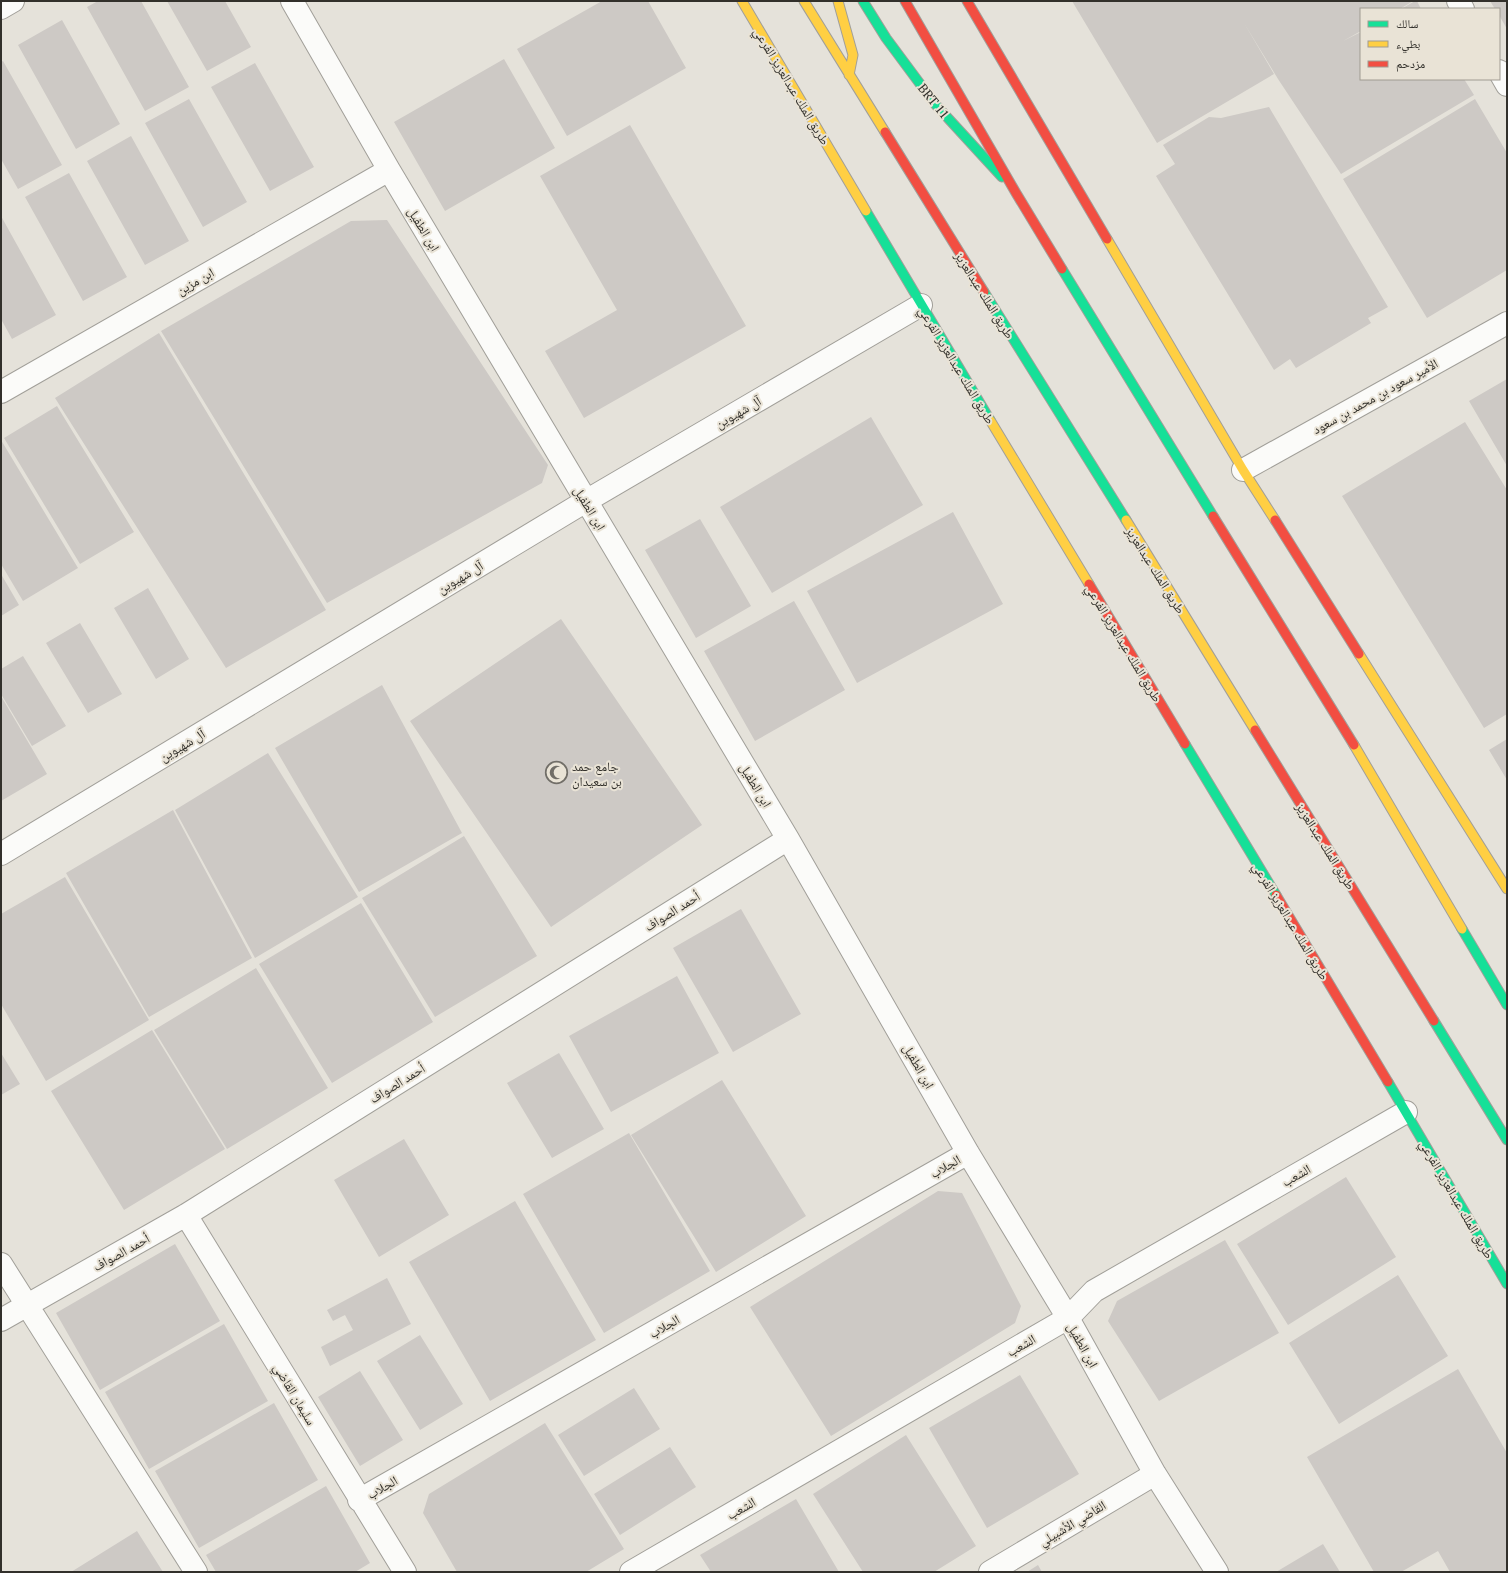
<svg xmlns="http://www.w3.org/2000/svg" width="1508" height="1573" font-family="'PT Serif','Noto Naskh Arabic',serif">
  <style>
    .building { fill: #cdc9c5 }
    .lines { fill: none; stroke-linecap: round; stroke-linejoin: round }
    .street-casing { stroke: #a19f99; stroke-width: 24 }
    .fast-casing { stroke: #a19f99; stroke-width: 11 }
    .slow-casing { stroke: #a19f99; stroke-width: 11 }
    .jam-casing { stroke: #a19f99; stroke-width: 11 }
    .street { stroke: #fbfbf9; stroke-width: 22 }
    .fast { stroke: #16e098; stroke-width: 9 }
    .slow { stroke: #ffcf43; stroke-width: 9 }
    .jam { stroke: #f24e42; stroke-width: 9 }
    .labels { text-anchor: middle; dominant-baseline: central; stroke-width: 4; stroke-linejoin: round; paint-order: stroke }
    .street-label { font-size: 13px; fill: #32302b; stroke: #e9e3d6 }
    .poi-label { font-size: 13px; fill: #32302b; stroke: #e9e3d6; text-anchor: start }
  </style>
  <rect width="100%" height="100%" fill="#e5e2da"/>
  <!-- building -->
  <path class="building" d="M 98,1 L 141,1 L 189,87 L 145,111 L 87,7 Z
    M 167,1 L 225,1 L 251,47 L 207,71 Z
    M 602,1 L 648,1 L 686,68 L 567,136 L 517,49 Z
    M 1072,1 L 1413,1 L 1400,9 L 1361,9 L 1361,31 L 1343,41 L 1361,32 L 1361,79 L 1464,79 L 1474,95 L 1341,174 L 1278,79 L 1244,23 L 1274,74 L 1157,143 Z
    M 1415,1 L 1417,1 L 1421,9 L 1401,9 Z
    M 1490,1 L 1507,1 L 1507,29 L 1499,15 L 1499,9 L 1495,9 Z
    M 62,20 L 120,124 L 76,149 L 18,45 Z
    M 504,59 L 555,148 L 445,211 L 394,122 Z
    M 3,61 L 62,165 L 18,189 L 1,159 L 1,62 Z
    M 255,63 L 314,167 L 270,191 L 211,87 Z
    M 189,99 L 247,202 L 203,227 L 145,123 Z
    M 1475,99 L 1507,153 L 1507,270 L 1427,318 L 1343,179 Z
    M 1269,107 L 1388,307 L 1368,318 L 1371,323 L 1296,368 L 1290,359 L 1274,370 L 1156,176 L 1175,164 L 1163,145 L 1209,117 L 1221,118 Z
    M 630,125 L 746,326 L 584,418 L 545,351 L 617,310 L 540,176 Z
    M 131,136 L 189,241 L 145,265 L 87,161 Z
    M 69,173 L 127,277 L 83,301 L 25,197 Z
    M 1,216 L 56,315 L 12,339 L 1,319 Z
    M 387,220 L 548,465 L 542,483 L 327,603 L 161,331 L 351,221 Z
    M 159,333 L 326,610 L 226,668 L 55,398 Z
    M 1507,379 L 1507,466 L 1469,401 Z
    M 57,406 L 134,532 L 80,564 L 4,438 Z
    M 871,417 L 923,505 L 772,593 L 720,507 Z
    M 1465,422 L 1507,490 L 1507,714 L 1484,728 L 1342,496 Z
    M 1,440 L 78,568 L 23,601 L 1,564 Z
    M 953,512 L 1003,604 L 857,683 L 807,591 Z
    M 700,519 L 751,606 L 696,638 L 645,550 Z
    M 1,574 L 19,605 L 1,616 Z
    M 148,588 L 189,659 L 156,679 L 114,608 Z
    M 794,601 L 845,690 L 755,741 L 704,651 Z
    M 561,619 L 702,825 L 551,927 L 410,721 Z
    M 80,623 L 122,694 L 88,713 L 46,643 Z
    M 23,656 L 66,726 L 32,746 L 1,694 L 1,669 Z
    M 382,685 L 462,833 L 359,892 L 275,748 Z
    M 1,696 L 47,774 L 1,801 Z
    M 1507,739 L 1507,780 L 1489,750 Z
    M 268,753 L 358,897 L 255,958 L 175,810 Z
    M 173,810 L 252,958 L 149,1017 L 66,873 Z
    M 464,836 L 537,956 L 435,1017 L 362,898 Z
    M 65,877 L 149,1020 L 46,1081 L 1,1004 L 1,914 Z
    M 361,903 L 433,1022 L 332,1083 L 259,964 Z
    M 741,909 L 801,1014 L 733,1052 L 673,948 Z
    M 256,968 L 328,1088 L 227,1149 L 154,1030 Z
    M 677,976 L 719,1053 L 611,1112 L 569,1036 Z
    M 152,1030 L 225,1149 L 124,1210 L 51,1091 Z
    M 1,1053 L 20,1084 L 1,1095 Z
    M 559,1053 L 604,1129 L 552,1158 L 507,1083 Z
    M 722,1080 L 806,1216 L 716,1272 L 631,1135 Z
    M 629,1133 L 710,1271 L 604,1333 L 523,1194 Z
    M 404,1139 L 449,1215 L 379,1257 L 334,1180 Z
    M 1346,1177 L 1396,1257 L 1288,1325 L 1237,1244 Z
    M 938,1191 L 962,1193 L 1021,1306 L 1015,1323 L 831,1436 L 750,1307 Z
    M 515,1201 L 596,1340 L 490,1401 L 409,1262 Z
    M 1225,1240 L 1279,1333 L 1159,1401 L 1108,1321 L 1117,1301 Z
    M 175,1244 L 220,1321 L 100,1390 L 56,1313 Z
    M 1398,1275 L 1448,1356 L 1339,1424 L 1289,1343 Z
    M 387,1278 L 411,1324 L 330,1366 L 321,1347 L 353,1330 L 345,1315 L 333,1321 L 327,1310 Z
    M 224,1324 L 268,1401 L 149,1469 L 105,1392 Z
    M 420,1335 L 463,1404 L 420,1430 L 377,1361 Z
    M 1458,1369 L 1507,1453 L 1507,1572 L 1450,1572 L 1438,1551 L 1401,1572 L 1374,1572 L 1307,1457 Z
    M 360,1371 L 403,1440 L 360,1466 L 318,1397 Z
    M 1020,1375 L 1079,1474 L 987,1528 L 929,1428 Z
    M 634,1388 L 660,1429 L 584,1476 L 558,1435 Z
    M 274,1403 L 318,1480 L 199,1548 L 155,1471 Z
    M 545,1423 L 624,1549 L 586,1572 L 457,1572 L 423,1513 L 429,1494 Z
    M 906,1435 L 976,1546 L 934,1572 L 863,1572 L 813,1494 Z
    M 670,1447 L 696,1487 L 620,1535 L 594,1494 Z
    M 326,1486 L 370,1563 L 355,1572 L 216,1572 L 206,1555 Z
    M 796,1499 L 839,1572 L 711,1572 L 700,1555 Z
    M 137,1531 L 163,1572 L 71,1572 Z
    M 1323,1544 L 1340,1572 L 1276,1572 Z
    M 1038,1565 L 1042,1572 L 1027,1572 Z"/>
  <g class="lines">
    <defs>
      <path id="street" d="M 292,1 L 389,170 L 788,839 L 968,1153 L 1068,1318 L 1155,1474 L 1217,1572
        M 1458,1 L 1463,9
        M 1,8 L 13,1
        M 1499,71 L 1507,85
        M 1,392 L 389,170
        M 1243,470 L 1507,323
        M 1,854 L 586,501 L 921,305
        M 186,1215 L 405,1572
        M 1,1264 L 196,1572
        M 1,1320 L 186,1215 L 788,839
        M 359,1500 L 968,1153
        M 631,1572 L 1068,1318 L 1094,1291 L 1406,1112
        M 990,1572 L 1155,1474"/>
      <path id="fast" d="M 863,1 L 886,38 L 935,104 L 1002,177
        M 866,211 L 990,420
        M 1062,269 L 1213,516
        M 984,292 L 1126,520
        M 1185,744 L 1276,895
        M 1462,929 L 1507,1005
        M 1434,1021 L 1507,1140
        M 1388,1082 L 1507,1284"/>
      <path id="slow" d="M 742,1 L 866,211
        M 804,1 L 885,132
        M 838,1 L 853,55 L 849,75
        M 1107,239 L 1243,470 L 1275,520
        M 990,420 L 1089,584
        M 1126,520 L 1255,730
        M 1359,654 L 1507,889
        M 1354,745 L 1462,929"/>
      <path id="jam" d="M 905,1 L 1016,193 L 1062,269
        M 967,1 L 1107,239
        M 885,132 L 984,292
        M 1213,516 L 1354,745
        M 1275,520 L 1359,654
        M 1089,584 L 1185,744
        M 1255,730 L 1434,1021
        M 1276,895 L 1388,1082"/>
    </defs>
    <!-- street casing -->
    <use href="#street" class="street-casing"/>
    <!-- fast casing -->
    <use href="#fast" class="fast-casing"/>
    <!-- slow casing -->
    <use href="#slow" class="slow-casing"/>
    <!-- jam casing -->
    <use href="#jam" class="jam-casing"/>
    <!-- street -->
    <use href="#street" class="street"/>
    <!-- fast -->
    <use href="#fast" class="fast"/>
    <!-- slow -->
    <use href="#slow" class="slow"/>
    <!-- jam -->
    <use href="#jam" class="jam"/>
  </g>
  <!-- icons -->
  <defs>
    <symbol id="mosque-ring" viewBox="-11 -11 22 22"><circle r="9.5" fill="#e9e3d6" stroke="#716e68" stroke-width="1.5"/><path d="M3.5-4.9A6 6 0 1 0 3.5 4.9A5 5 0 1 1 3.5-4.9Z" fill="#716e68"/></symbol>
  </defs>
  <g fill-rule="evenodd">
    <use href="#mosque-ring" x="544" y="760" width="25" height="25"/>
  </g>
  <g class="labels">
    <!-- street labels -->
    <g class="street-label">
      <text transform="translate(792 86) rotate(59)">طريق الملك عبدالعزيز الفرعي</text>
      <text transform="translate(934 101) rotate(51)">BRT 11</text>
      <text transform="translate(424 229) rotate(59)">ابن الطفيل</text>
      <text transform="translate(195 281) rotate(-30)">ابن مزين</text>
      <text transform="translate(985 295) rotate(58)">طريق الملك عبدالعزيز</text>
      <text transform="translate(957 365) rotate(59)">طريق الملك عبدالعزيز الفرعي</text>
      <text transform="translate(1375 396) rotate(-29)">الأمير سعود بن محمد بن سعود</text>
      <text transform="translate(738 412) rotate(-30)">آل شهيوين</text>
      <text transform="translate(590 508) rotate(59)">ابن الطفيل</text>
      <text transform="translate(1156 570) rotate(58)">طريق الملك عبدالعزيز</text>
      <text transform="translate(460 577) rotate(-31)">آل شهيوين</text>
      <text transform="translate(1124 643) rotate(59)">طريق الملك عبدالعزيز الفرعي</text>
      <text transform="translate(182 745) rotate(-31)">آل شهيوين</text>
      <text transform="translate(756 785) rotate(59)">ابن الطفيل</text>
      <text transform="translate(1326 846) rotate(58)">طريق الملك عبدالعزيز</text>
      <text transform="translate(672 911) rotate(-32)">أحمد الصواف</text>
      <text transform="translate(1291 921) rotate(59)">طريق الملك عبدالعزيز الفرعي</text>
      <text transform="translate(919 1066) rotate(60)">ابن الطفيل</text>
      <text transform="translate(397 1083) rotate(-32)">أحمد الصواف</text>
      <text transform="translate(945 1166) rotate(-30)">الجلاب</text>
      <text transform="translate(1296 1175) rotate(-30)">الشعب</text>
      <text transform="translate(1457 1199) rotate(60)">طريق الملك عبدالعزيز الفرعي</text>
      <text transform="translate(121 1252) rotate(-29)">أحمد الصواف</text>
      <text transform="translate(664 1326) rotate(-30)">الجلاب</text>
      <text transform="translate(1021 1345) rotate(-30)">الشعب</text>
      <text transform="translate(1083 1345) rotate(61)">ابن الطفيل</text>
      <text transform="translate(295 1394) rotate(59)">سليمان القاضي</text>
      <text transform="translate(382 1487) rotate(-30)">الجلاب</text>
      <text transform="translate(741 1508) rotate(-30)">الشعب</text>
      <text transform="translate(1072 1523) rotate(-31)">القاضي الأشبيلي</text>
    </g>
    <!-- poi labels -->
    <g class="poi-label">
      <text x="572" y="766">جامع حمد<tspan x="572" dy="15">بن سعيدان</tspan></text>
    </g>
  </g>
  <!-- border -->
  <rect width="1508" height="1573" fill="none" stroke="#32302b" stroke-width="4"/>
  <!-- legend -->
  <rect x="1360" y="8" width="140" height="72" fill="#e9e3d6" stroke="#a09b92"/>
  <rect x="1368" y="21" width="20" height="6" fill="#16e098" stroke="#a09b92"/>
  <text x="1396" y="28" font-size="12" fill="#32302b">سالك</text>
  <rect x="1368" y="41" width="20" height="6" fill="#ffcf43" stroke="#a09b92"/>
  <text x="1396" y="48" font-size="12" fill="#32302b">بطيء</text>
  <rect x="1368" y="61" width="20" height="6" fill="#f24e42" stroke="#a09b92"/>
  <text x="1396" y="68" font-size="12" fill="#32302b">مزدحم</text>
</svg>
